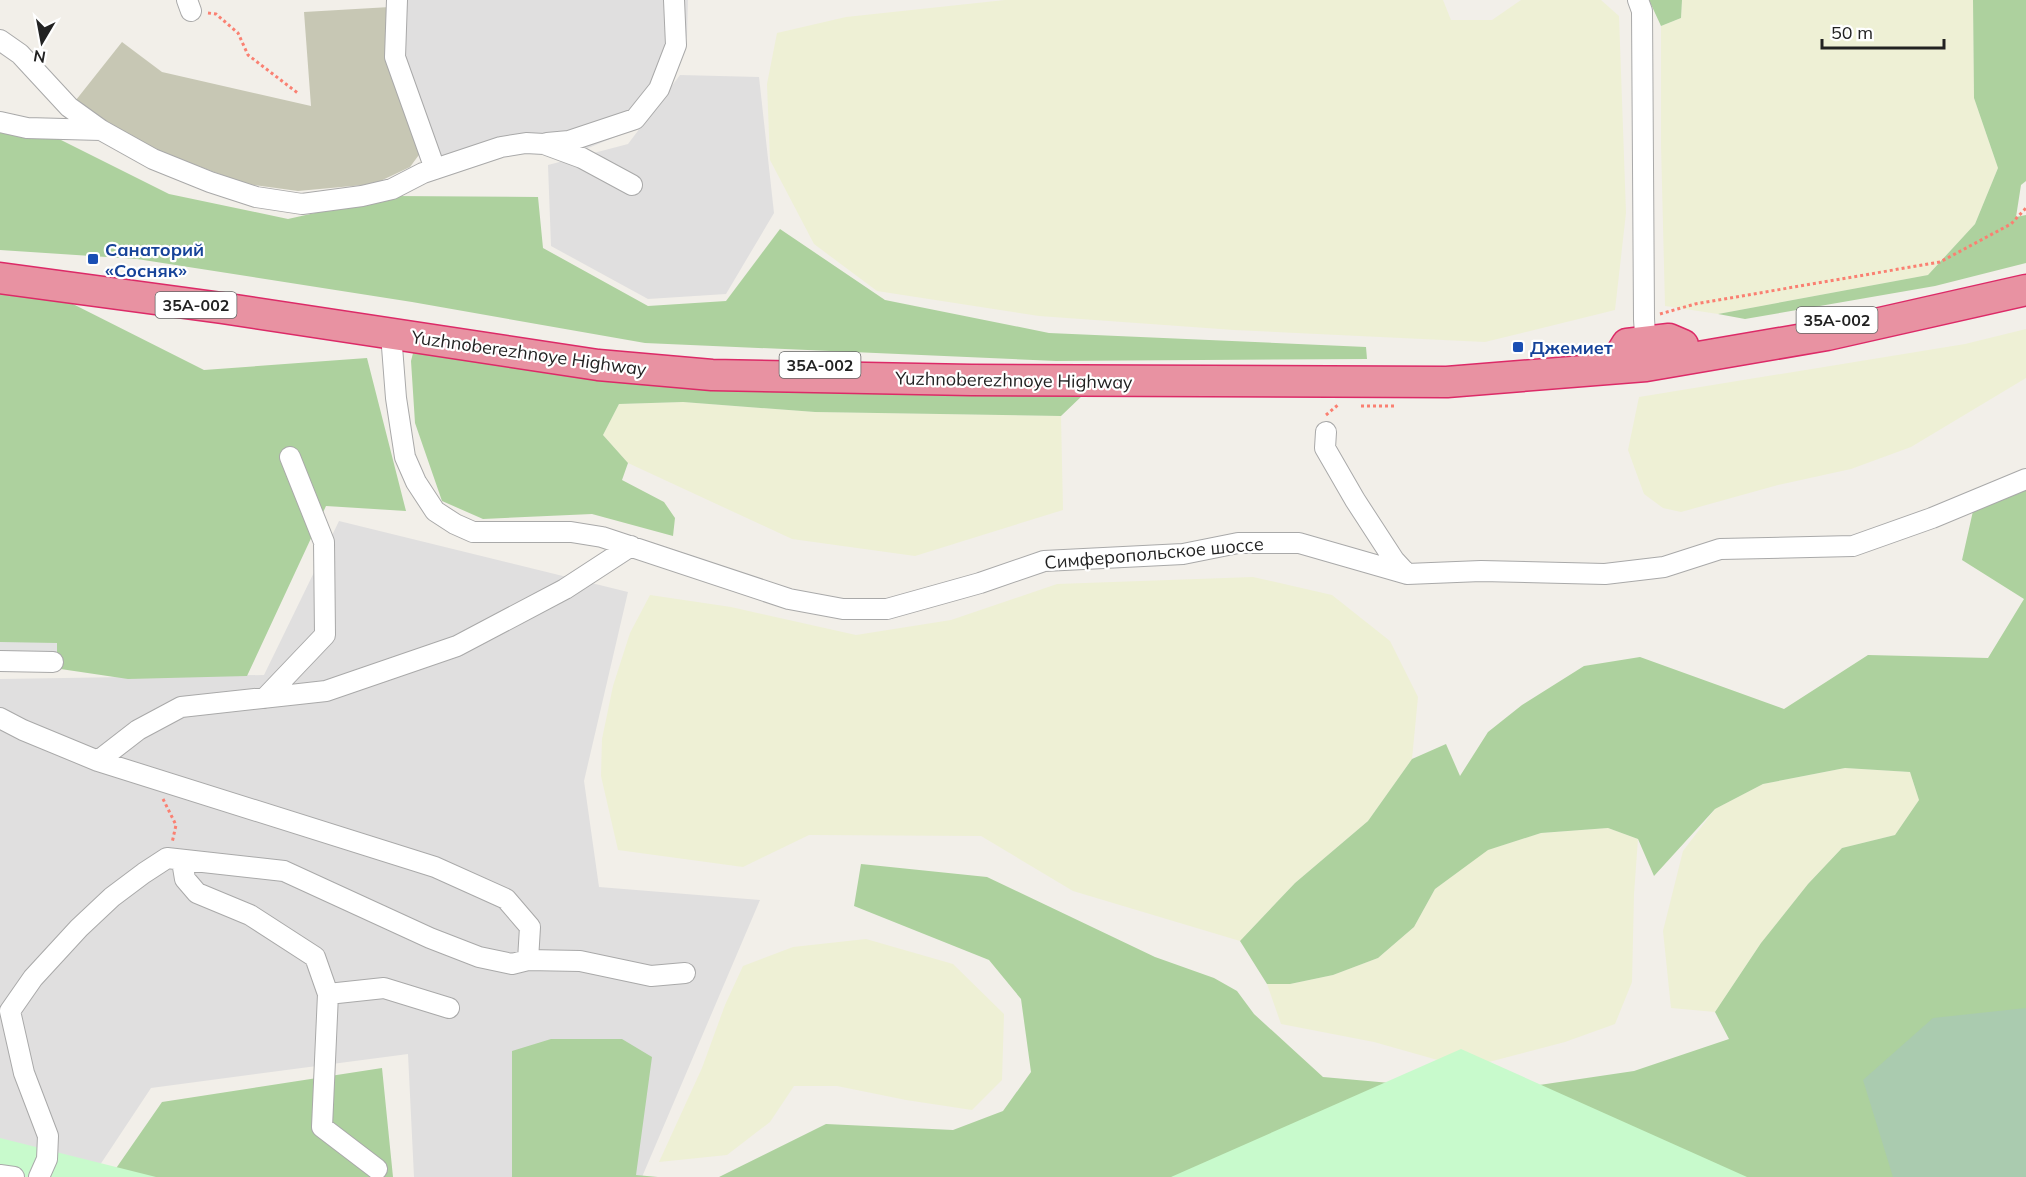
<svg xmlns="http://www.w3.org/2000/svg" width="2026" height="1177" font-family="Mulish,sans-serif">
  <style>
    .residential { fill: #e0dfdf }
    .construction { fill: #c7c7b4 }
    .farmland { fill: #eef0d5 }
    .forest { fill: #add19e }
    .cemetery { fill: #aacbaf }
    .park { fill: #c8facc }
    .parking { fill: #e2e2e2 }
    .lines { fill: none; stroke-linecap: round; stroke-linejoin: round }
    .minor-casing { stroke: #a9a9a9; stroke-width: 22 }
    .highway-casing { stroke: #dc2a67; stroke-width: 33 }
    .path { stroke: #fa8072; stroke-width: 3; stroke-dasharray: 3 3; stroke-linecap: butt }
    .minor { stroke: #fff; stroke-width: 20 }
    .highway { stroke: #e892a2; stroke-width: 30 }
    .transit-dot { fill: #1a4fb4; stroke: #fff; stroke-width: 2 }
    .labels { text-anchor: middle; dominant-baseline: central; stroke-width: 4.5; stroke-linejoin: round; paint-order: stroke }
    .shield { fill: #fff; stroke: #646464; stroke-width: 1.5 }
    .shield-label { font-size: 16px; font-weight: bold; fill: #222 }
    .transit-label { font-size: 18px; font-weight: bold; fill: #164399; stroke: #fff; text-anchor: start }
    .street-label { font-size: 18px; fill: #222; stroke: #fff }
  </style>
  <rect width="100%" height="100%" fill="#f2efe9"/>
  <!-- residential -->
  <path class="residential" d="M 390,0 L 688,0 L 687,36 L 666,81 L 632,130 L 581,151 L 554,138 L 447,161 L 429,153 Z
    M 680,75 L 759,77 L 774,213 L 726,294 L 648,299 L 551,246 L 548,165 L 628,144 Z
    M 339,521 L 628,592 L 584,781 L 599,887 L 760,900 L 642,1177 L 414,1177 L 408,1054 L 151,1088 L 92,1177 L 0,1177 L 0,679 L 264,675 Z"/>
  <!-- construction -->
  <path class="construction" d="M 390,7 L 424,148 L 410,167 L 374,184 L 298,191 L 246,184 L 140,144 L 76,100 L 122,42 L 162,72 L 311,106 L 304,12 Z"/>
  <!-- farmland -->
  <path class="farmland" d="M 1005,0 L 1443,0 L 1451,20 L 1492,20 L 1521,0 L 1601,0 L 1619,16 L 1626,213 L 1615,310 L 1485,342 L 1234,330 L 1039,316 L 877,291 L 814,244 L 770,160 L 767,84 L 777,33 L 846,17 Z
    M 1682,0 L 1973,0 L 1974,98 L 1998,168 L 1975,224 L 1928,275 L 1718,314 L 1665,306 L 1661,145 L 1661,26 L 1681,18 Z
    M 2026,329 L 2026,378 L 1911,447 L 1851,469 L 1778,485 L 1681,512 L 1663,508 L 1644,494 L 1628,450 L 1639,397 L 1965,344 Z
    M 683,402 L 815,412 L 1061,416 L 1063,510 L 915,556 L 792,539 L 628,463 L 603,435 L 619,404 Z
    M 1253,577 L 1332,595 L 1390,641 L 1418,697 L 1412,759 L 1368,821 L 1295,883 L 1240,941 L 1073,891 L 981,836 L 809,835 L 743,867 L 618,850 L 601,776 L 602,739 L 613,686 L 630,633 L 650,595 L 731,607 L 856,635 L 951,620 L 1057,584 Z
    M 1845,768 L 1910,772 L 1919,800 L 1895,835 L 1842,848 L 1808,884 L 1761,943 L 1715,1012 L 1671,1008 L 1663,931 L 1683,851 L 1715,809 L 1763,784 Z
    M 1608,828 L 1638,839 L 1634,894 L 1632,982 L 1615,1024 L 1565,1042 L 1466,1068 L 1374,1042 L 1281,1024 L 1267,984 L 1290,984 L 1333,975 L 1378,958 L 1414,927 L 1435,889 L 1487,850 L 1541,833 Z
    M 866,939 L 953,964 L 1004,1014 L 1002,1080 L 972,1110 L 906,1100 L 837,1086 L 794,1086 L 770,1122 L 727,1155 L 659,1162 L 702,1068 L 725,1005 L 743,966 L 793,947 Z"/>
  <!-- forest -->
  <path class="forest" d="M 1649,0 L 1682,0 L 1681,18 L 1661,26 Z
    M 1973,0 L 2026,0 L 2026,181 L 2021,185 L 2016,217 L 2026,215 L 2026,263 L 1935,286 L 1745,319 L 1718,314 L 1928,275 L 1975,224 L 1998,168 L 1974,98 Z
    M 0,126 L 49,134 L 169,194 L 288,219 L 391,196 L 538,197 L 543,248 L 648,306 L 726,301 L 780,229 L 885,300 L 1049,333 L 1366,347 L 1367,359 L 1056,361 L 645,343 L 412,302 L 137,259 L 0,250 Z
    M 0,292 L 59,297 L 204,370 L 367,358 L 406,511 L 326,506 L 247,676 L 128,679 L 0,660 Z
    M 414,349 L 1084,394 L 1061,416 L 815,412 L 683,402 L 619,404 L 603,435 L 628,463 L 622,480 L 664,502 L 675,518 L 673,536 L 592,514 L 483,519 L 442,501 L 415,423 L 411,361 Z
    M 2026,489 L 2026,1177 L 719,1177 L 826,1124 L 953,1130 L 1003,1111 L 1031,1072 L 1021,999 L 989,960 L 854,906 L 861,864 L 987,877 L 1155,957 L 1214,978 L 1237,991 L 1254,1014 L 1323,1077 L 1491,1092 L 1634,1071 L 1729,1039 L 1715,1012 L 1761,943 L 1808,884 L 1842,848 L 1895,835 L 1919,800 L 1910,772 L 1845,768 L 1763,784 L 1715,809 L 1654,876 L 1638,839 L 1608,828 L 1541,833 L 1488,850 L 1435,889 L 1414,927 L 1378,958 L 1333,975 L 1290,984 L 1267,984 L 1240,941 L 1295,883 L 1368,821 L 1412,759 L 1446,744 L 1460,776 L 1488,732 L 1522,705 L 1584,666 L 1640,657 L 1784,709 L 1868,655 L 1988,658 L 2024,599 L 1962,560 L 1973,511 Z
    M 551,1039 L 622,1039 L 652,1057 L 636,1175 L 658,1177 L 512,1177 L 512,1051 Z
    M 382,1068 L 393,1177 L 110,1177 L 162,1102 Z"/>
  <!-- cemetery -->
  <path class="cemetery" d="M 2026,1008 L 2026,1177 L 1893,1177 L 1863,1080 L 1933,1018 Z"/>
  <!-- park -->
  <path class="park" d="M 1461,1049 L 1747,1177 L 1171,1177 Z
    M 0,1138 L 156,1177 L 0,1177 Z"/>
  <!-- parking -->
  <path class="parking" d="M 0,642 L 57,643 L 57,672 L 0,671 Z"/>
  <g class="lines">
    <defs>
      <path id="minor" d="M 187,0 L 191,11
        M 397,0 L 395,57 L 435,169
        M 1638,0 L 1642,11 L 1644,319 L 1646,349
        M 0,40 L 20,54 L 69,107 L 101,130 L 153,159 L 210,182 L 256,197 L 302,204 L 362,196 L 392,189 L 423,173 L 501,147 L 526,143 L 544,144 L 582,158 L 632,185
        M 0,122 L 27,128 L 101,130
        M 547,143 L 569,141 L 635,119 L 659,89 L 676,45 L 674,0
        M 391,334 L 396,398 L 405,457 L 416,482 L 435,511 L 455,524 L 473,532 L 571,532 L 602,537 L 789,599 L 843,609 L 887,609 L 980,583 L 1044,561 L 1183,554 L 1238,543 L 1299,543 L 1407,574 L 1481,571 L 1605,574 L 1664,567 L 1720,549 L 1853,546 L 1932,518 L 2026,479
        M 1326,432 L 1325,448 L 1355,500 L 1394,560 L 1407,574
        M 0,661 L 53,662
        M 265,698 L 325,635 L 324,542 L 290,457
        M 0,718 L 23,730 L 98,761 L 435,867 L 506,899 L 530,927 L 528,960 L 512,964 L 479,957 L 430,938 L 284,871 L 167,858 L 144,873 L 112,897 L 79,928 L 33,978 L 10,1011 L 24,1073 L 48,1136 L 47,1159 L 39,1177
        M 98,761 L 138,730 L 181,707 L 326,691 L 457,646 L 565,589 L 631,546
        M 182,861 L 185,879 L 197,893 L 250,915 L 315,957 L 328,994 L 322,1127 L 377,1169
        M 528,960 L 580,961 L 651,976 L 685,973
        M 328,994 L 384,988 L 449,1008
        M 0,1175 L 14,1177"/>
      <path id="highway" d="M 0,278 L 222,308 L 598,365 L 712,375 L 971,380 L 1447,382 L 1646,366 L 1827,335 L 2026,290
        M 1622,352 L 1627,344 L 1669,339 L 1683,345"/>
    </defs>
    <!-- minor casing -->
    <use href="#minor" class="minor-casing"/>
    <!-- highway casing -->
    <use href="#highway" class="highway-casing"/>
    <!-- path -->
    <path class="path" d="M 208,13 L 216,14 L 238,33 L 248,55 L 299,94
      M 1660,314 L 1695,304 L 1940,262 L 2011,224 L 2026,208
      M 1361,406 L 1396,406
      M 1326,415 L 1339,404
      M 163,799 L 176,825 L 172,843"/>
    <!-- minor -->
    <use href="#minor" class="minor"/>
    <!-- highway -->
    <use href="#highway" class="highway"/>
  </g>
  <!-- markers -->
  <g class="transit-dot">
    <rect x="87" y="253" width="12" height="12" rx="3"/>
    <rect x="1512" y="341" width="12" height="12" rx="3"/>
  </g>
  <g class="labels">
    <!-- shield labels -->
    <g class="shield">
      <rect x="155.5" y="292" width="81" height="26" rx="4.5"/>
      <rect x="1796.5" y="307" width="81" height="26" rx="4.5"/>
      <rect x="779.5" y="352" width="81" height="26" rx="4.5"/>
    </g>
    <g class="shield-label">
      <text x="196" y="305">35А-002</text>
      <text x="1837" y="320">35А-002</text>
      <text x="820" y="365">35А-002</text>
    </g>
    <!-- transit labels -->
    <g class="transit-label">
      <text x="105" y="249">Санаторий<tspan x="105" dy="21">«Сосняк»</tspan></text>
      <text x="1530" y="347">Джемиет</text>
    </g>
    <!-- street labels -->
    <g class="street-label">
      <text transform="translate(529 353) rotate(8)">Yuzhnoberezhnoye Highway</text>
      <text transform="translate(1014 380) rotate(1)">Yuzhnoberezhnoye Highway</text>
      <text transform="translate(1154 553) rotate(-5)">Симферопольское шоссе</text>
    </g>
  </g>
  <!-- north arrow -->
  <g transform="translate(42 42) rotate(190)" stroke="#ffffff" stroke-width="4.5" paint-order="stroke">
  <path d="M0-4.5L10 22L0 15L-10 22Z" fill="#222222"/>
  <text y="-9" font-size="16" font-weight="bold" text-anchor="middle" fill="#222222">N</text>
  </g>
  <!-- scale -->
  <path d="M1822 39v9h122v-9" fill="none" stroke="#222222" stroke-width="3"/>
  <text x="1831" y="39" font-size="18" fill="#222222" stroke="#ffffff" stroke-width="4.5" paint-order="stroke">50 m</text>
</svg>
